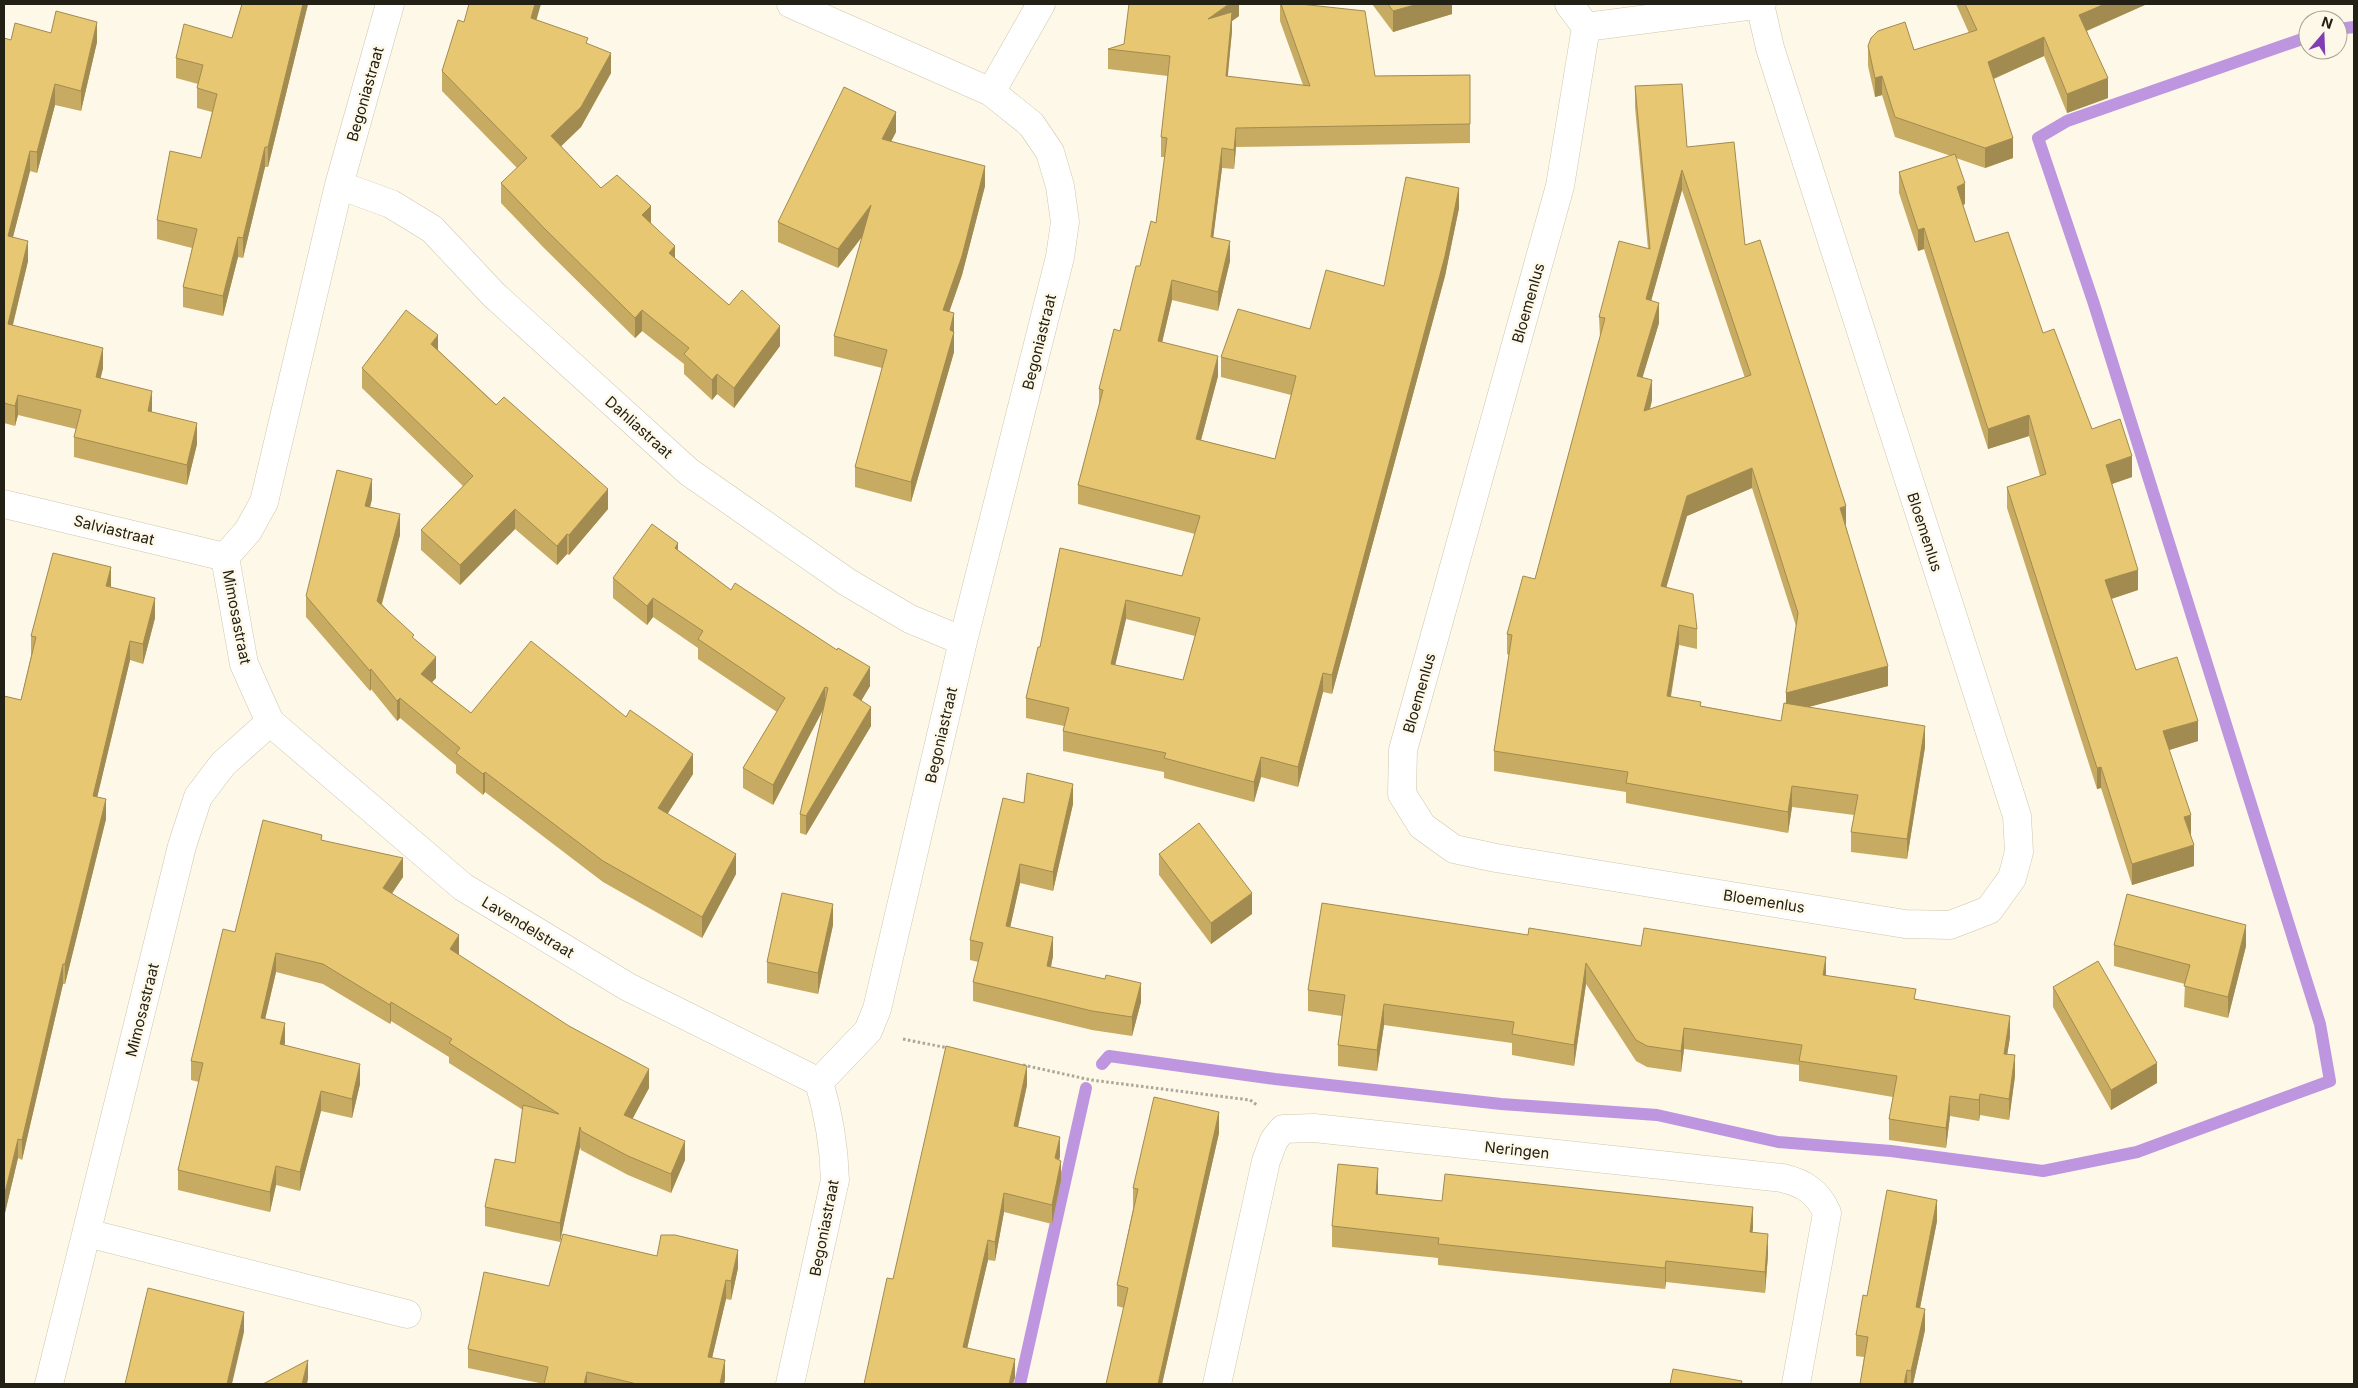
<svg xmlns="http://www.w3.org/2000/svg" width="2358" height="1388" font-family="Inter,sans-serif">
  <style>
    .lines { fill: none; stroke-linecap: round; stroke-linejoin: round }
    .stream { stroke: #bd96df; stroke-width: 12 }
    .street-casing { stroke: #d0c6ac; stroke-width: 29 }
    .path { stroke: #aba799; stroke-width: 3; stroke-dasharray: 2.5 2.5; stroke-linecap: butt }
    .street { stroke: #fff; stroke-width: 28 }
    .wall { fill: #c8ab62; fill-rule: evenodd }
    .shaded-wall { fill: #a28b50 }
    .building { fill: #e8c772; stroke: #a28b50; fill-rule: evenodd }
    .labels { text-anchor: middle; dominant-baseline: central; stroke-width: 5; stroke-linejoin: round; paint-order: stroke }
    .street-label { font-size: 15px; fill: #232016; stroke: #fef8e8 }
  </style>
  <rect width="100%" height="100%" fill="#fef8e8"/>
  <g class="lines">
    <!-- stream -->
    <path class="stream" d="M 2338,29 L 2354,27
      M 1102,1064 L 1109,1056 L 1275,1079 L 1501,1104 L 1657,1115 L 1778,1142 L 1891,1151 L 2043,1171 L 2137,1152 L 2330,1081 L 2320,1024 L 2093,301 L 2038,138 L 2067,121 L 2308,37
      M 1020,1384 L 1086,1088"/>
    <defs>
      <path id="street" d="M 791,4 L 991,92
        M 1569,4 L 1586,27 L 1762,4
        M 1586,27 L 1560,186 L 1403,750 L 1402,794 L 1422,826 L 1454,849 L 1496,858 L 1905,924 L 1950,925 L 1989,910 L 2012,878 L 2019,852 L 2017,816 L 1770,48 L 1760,4
        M 339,185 L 391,204 L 432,229 L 494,295 L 689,472 L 847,582 L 910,619 L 963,641
        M 4,504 L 225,557
        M 225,557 L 248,531 L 264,502 L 339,185 L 390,4
        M 270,722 L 463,887 L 628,987 L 819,1082
        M 87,1233 L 407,1314
        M 49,1384 L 182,846 L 198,797 L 223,764 L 270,722 L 244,664 L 225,557
        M 790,1384 L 835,1180 C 834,1146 829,1115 819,1082 L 868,1031 L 877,1009 L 963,641 L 1060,257 L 1065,222 L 1060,186 L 1050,152 L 1031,124 L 991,92 L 1041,4
        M 1217,1384 L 1266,1161 L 1274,1140 L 1283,1129 L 1314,1128 L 1782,1178 C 1804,1183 1818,1192 1827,1213 L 1796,1384"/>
    </defs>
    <!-- street casing -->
    <use href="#street" class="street-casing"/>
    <!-- path -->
    <path class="path" d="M 903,1039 L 948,1048
      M 1023,1065 L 1091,1080 L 1250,1100 L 1257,1105"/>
    <!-- street -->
    <use href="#street" class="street"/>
  </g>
  <!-- wall -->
  <path class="wall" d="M 242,4 L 308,4 L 268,167 L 265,167 L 243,258 L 238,257 L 223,316 L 183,307 L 183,287 L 192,248 L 157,239 L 157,220 L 201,158 L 212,112 L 197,108 L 197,88 L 198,84 L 176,78 L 176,58 L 232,38 Z
    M 1239,4 L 1239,16 L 1232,21 L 1232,31 L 1227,77 L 1303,85 L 1280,21 L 1280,4 L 1300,4 L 1375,76 L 1470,75 L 1470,143 L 1236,147 L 1234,169 L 1222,168 L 1213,237 L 1230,261 L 1218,311 L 1172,300 L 1162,342 L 1218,376 L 1201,440 L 1275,459 L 1291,395 L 1221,377 L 1221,357 L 1310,329 L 1384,286 L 1459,208 L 1445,276 L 1332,694 L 1323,692 L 1298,787 L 1261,777 L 1254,802 L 1164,778 L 1164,772 L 1063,751 L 1063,731 L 1064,726 L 1026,718 L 1026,698 L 1040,647 L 1060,548 L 1182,576 L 1195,534 L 1078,504 L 1078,485 L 1099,407 L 1099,389 L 1120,331 L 1140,266 L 1156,223 L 1165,157 L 1161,157 L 1161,137 L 1168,76 L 1108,69 L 1108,49 L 1124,44 ZM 1126,619 L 1195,636 L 1183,680 L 1115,665 Z
    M 1372,4 L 1452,4 L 1452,14 L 1393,32 Z
    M 1956,4 L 2147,4 L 2087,31 L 2108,98 L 2067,113 L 2044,56 L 1994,79 L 2013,158 L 1985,168 L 1956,158 L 1965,204 L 1963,205 L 1975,242 L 2043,333 L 2092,429 L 2132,477 L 2112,484 L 2138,590 L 2111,599 L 2136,670 L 2198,741 L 2169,750 L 2191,836 L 2194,866 L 2132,885 L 2101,788 L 2097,789 L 2007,508 L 2007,487 L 2040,476 L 2029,436 L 1988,449 L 1924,249 L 1918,251 L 1899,193 L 1899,172 L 1951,156 L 1895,137 L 1882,95 L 1875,97 L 1868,66 L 1868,46 L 1914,50 L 1969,33 Z
    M 536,20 L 588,44 L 611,73 L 581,127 L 561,146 L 601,188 L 651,223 L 675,258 L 729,305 L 780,346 L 734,408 L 717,394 L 712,400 L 684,374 L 684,364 L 642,331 L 635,338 L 543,247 L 501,203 L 501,183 L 517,168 L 442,91 L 442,71 L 464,22 Z
    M 51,33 L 97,42 L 81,111 L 55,105 L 37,173 L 30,171 L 13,237 L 28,261 L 13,325 L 103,368 L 100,378 L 152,412 L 197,444 L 187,485 L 74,457 L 74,437 L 76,429 L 18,415 L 15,426 L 4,423 L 4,38 L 11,40 Z
    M 1635,86 L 1687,147 L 1745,245 L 1846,526 L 1888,686 L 1808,707 L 1925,747 L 1907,859 L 1851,852 L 1851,832 L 1854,815 L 1792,807 L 1788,833 L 1626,803 L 1626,792 L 1494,771 L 1494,751 L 1509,655 L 1507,654 L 1507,634 L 1535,579 L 1600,337 L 1599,317 L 1648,249 L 1635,107 ZM 1682,190 L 1745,378 L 1650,409 L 1652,400 L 1642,378 L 1659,323 L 1651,301 ZM 1752,488 L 1796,626 L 1786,704 L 1781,721 L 1701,706 L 1671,697 L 1679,645 L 1697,649 L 1697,629 L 1666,587 L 1687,516 Z
    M 896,132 L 891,141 L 985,186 L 962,275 L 949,312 L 954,313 L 954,352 L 911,502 L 855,487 L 855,467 L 882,368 L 834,356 L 834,336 L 862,237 L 838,268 L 778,242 L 778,222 Z
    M 438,350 L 608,509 L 569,555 L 567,554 L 557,565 L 515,529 L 460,585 L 421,550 L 421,530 L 463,486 L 362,388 L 362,368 Z
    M 372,499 L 370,507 L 400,535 L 382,604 L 414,640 L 436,678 L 432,682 L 471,713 L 693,774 L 667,814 L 736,874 L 702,938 L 603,882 L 485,792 L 483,795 L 456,773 L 456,765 L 400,718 L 397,721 L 371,689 L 370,691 L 306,617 L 306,596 Z
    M 678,550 L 731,590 L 870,686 L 861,700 L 871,726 L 806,835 L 800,833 L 800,814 L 823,710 L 773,805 L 743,788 L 743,768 L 777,712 L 698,659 L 698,648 L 653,617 L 647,625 L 613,598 L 613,578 Z
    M 111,587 L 155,618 L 143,664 L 130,660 L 97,797 L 106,819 L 65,984 L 63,984 L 22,1160 L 18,1158 L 4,1217 L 21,700 L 31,656 L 31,636 Z
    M 1024,803 L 1073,804 L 1053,891 L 1020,883 L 1010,927 L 1053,956 L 1051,967 L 1141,1002 L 1132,1036 L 1092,1030 L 973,1001 L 973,982 L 978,962 L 970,960 L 970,940 Z
    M 322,840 L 403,877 L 392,893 L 459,955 L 649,1088 L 632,1119 L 685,1160 L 671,1193 L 628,1175 L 581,1150 L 580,1147 L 560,1242 L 485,1226 L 485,1207 L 515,1163 L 523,1110 L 449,1063 L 449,1057 L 391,1021 L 390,1024 L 323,984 L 276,972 L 265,1019 L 285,1043 L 284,1045 L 360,1084 L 352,1118 L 321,1111 L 300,1191 L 276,1185 L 270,1212 L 178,1190 L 178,1170 L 199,1082 L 191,1080 L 191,1061 L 235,932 Z
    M 1159,854 L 1252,914 L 1211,944 L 1159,875 Z
    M 833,925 L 818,994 L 767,983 L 767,962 Z
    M 1528,935 L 1826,976 L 1916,999 L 2010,1037 L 2007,1054 L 2015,1076 L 2009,1120 L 1980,1115 L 1979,1121 L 1950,1116 L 1946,1148 L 1889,1140 L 1889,1119 L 1893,1097 L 1799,1081 L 1799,1065 L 1684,1049 L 1681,1072 L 1647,1067 L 1636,1061 L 1586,984 L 1574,1066 L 1512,1055 L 1512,1043 L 1384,1025 L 1377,1071 L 1338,1066 L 1338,1045 L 1342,1016 L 1308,1011 L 1308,990 Z
    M 2114,945 L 2246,946 L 2228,1018 L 2184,1007 L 2185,984 L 2114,966 Z
    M 2053,987 L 2157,1083 L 2111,1110 L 2053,1007 Z
    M 1027,1085 L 1018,1127 L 1060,1156 L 1059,1160 L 1061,1180 L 1052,1224 L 1004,1212 L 995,1261 L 988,1260 L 967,1348 L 1015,1378 L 864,1384 L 893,1279 Z
    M 1219,1133 L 1162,1384 L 1106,1384 L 1124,1308 L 1117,1306 L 1117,1285 L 1133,1209 L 1133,1188 Z
    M 1378,1189 L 1378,1194 L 1442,1201 L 1753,1228 L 1752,1233 L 1768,1255 L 1765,1293 L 1666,1282 L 1665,1289 L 1438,1265 L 1438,1258 L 1332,1247 L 1332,1226 Z
    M 1937,1221 L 1920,1308 L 1925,1330 L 1913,1384 L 1860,1384 L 1864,1357 L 1856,1356 L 1856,1335 L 1867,1296 Z
    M 657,1256 L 738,1268 L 731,1300 L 726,1299 L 712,1358 L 725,1379 L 724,1384 L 544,1384 L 468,1368 L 468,1349 L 549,1286 Z"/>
  <!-- shaded-wall -->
  <path class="shaded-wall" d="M 303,4 L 308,4 L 268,167 L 268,147 Z
    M 535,4 L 541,4 L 531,39 L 531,18 Z
    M 1229,4 L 1239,4 L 1239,16 L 1232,21 L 1232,31 L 1226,96 L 1208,19 Z
    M 1418,4 L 1452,4 L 1452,14 L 1393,32 L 1393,11 Z
    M 2105,4 L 2147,4 L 2079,34 L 2079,15 Z
    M 97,22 L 97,42 L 81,111 L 81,91 Z
    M 2044,37 L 2044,56 L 1988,81 L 1988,62 Z
    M 611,53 L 611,73 L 581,127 L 551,156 L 551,136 Z
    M 1882,76 L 1882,95 L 1875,97 L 1875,78 Z
    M 2108,78 L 2108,98 L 2067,113 L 2067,94 Z
    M 55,84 L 55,105 L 37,173 L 37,152 Z
    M 896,112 L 896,132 L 882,159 L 882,139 Z
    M 1236,128 L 1236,147 L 1234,169 L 1234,150 Z
    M 2013,138 L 2013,158 L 1985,168 L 1985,148 Z
    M 265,147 L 265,167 L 243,258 L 243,238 Z
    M 1222,148 L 1222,168 L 1211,256 L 1211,237 Z
    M 30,151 L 30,171 L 8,256 L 8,236 Z
    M 985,166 L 985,186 L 962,275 L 943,330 L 943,310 Z
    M 1682,170 L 1682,190 L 1646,319 L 1646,299 Z
    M 1965,183 L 1965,204 L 1957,207 L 1957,187 Z
    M 1459,188 L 1459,208 L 1445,276 L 1332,694 L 1332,675 Z
    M 871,205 L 871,225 L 838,268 L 838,249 Z
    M 651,206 L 651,226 L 642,215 Z
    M 1924,228 L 1924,249 L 1918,251 L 1918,230 Z
    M 238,237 L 238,257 L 223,316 L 223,296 Z
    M 28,241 L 28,261 L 8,344 L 8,324 Z
    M 1230,241 L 1230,261 L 1218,311 L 1218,292 Z
    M 675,246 L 675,266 L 669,253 Z
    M 1172,280 L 1172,300 L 1158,360 L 1158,341 Z
    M 1659,303 L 1659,323 L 1637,396 L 1637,376 Z
    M 642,310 L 642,331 L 635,338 L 635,318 Z
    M 954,313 L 954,352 L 911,502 L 911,482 Z
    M 780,326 L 780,346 L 734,408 L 734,388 Z
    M 438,335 L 438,354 L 431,344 Z
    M 103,348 L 103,368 L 96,398 L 96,377 Z
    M 1218,356 L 1218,376 L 1196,459 L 1196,439 Z
    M 717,374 L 717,394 L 712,400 L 712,380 Z
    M 1652,380 L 1652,400 L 1644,432 L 1644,411 Z
    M 152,391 L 152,412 L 148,411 Z
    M 18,395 L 18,415 L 15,426 L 15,406 Z
    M 2029,415 L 2029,436 L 1988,449 L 1988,429 Z
    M 197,423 L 197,444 L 187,485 L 187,465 Z
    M 2132,456 L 2132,477 L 2106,486 L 2106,465 Z
    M 1752,468 L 1752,488 L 1687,516 L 1661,606 L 1661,586 L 1687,496 Z
    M 372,479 L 372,499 L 365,526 L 365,506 Z
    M 608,489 L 608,509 L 569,555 L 569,535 Z
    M 1846,506 L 1846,526 L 1840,508 Z
    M 515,509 L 515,529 L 460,585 L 460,565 Z
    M 400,514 L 400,535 L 377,621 L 377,601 Z
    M 567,534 L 567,554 L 557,565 L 557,546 Z
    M 678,543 L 678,563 L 675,548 Z
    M 111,567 L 111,587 L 106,586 Z
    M 2138,570 L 2138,590 L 2105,601 L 2105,580 Z
    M 155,598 L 155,618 L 143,664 L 143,644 Z
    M 653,598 L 653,617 L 647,625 L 647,606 Z
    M 1126,600 L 1126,619 L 1111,683 L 1111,664 Z
    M 1679,625 L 1679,645 L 1667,717 L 1667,696 Z
    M 130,641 L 130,660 L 93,815 L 93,796 Z
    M 436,657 L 436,678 L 421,694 L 421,674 Z
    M 1888,666 L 1888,686 L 1786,713 L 1786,693 Z
    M 870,667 L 870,686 L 853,715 L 853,695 Z
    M 371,669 L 371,689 L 370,691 L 370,671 Z
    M 1323,673 L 1323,692 L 1298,787 L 1298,767 Z
    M 825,687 L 825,706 L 773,805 L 773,785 Z
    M 400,698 L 400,718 L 397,721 L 397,701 Z
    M 871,707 L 871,726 L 806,835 L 806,816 Z
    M 2198,721 L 2198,741 L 2163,752 L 2163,731 Z
    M 1925,726 L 1925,747 L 1907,859 L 1907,839 Z
    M 693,754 L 693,774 L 658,829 L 658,808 Z
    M 1261,757 L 1261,777 L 1254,802 L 1254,782 Z
    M 2101,767 L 2101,788 L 2097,789 L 2097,768 Z
    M 485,772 L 485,792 L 483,795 L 483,774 Z
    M 1073,784 L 1073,804 L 1053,891 L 1053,872 Z
    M 1792,786 L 1792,807 L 1788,833 L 1788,812 Z
    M 106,799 L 106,819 L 65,984 L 65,964 Z
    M 2191,815 L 2191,836 L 2184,817 Z
    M 2194,845 L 2194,866 L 2132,885 L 2132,864 Z
    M 736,854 L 736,874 L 702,938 L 702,917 Z
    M 403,858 L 403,877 L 383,907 L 383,888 Z
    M 1020,864 L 1020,883 L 1006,946 L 1006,926 Z
    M 1252,893 L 1252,914 L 1211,944 L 1211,923 Z
    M 833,904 L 833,925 L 818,994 L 818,973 Z
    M 2246,925 L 2246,946 L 2228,1018 L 2228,997 Z
    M 459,935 L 459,955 L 450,949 Z
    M 1053,937 L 1053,956 L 1047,985 L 1047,966 Z
    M 276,953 L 276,972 L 261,1037 L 261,1018 Z
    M 1826,957 L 1826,978 L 1823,975 Z
    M 1586,963 L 1586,984 L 1574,1066 L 1574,1045 Z
    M 63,964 L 63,984 L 22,1160 L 22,1140 Z
    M 1141,983 L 1141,1002 L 1132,1036 L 1132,1017 Z
    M 391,1002 L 391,1021 L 390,1024 L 390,1005 Z
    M 1384,1004 L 1384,1025 L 1377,1071 L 1377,1050 Z
    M 2010,1016 L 2010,1037 L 2004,1075 L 2004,1054 Z
    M 285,1023 L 285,1043 L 280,1063 L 280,1044 Z
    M 1684,1028 L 1684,1049 L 1681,1072 L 1681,1051 Z
    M 2015,1055 L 2015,1076 L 2009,1120 L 2009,1099 Z
    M 2157,1063 L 2157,1083 L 2111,1110 L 2111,1090 Z
    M 360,1064 L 360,1084 L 352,1118 L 352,1099 Z
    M 1027,1066 L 1027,1085 L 1014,1145 L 1014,1126 Z
    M 649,1069 L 649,1088 L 624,1135 L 624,1115 Z
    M 321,1091 L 321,1111 L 300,1191 L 300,1172 Z
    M 1980,1094 L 1980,1115 L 1979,1121 L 1979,1100 Z
    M 1950,1096 L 1950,1116 L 1946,1148 L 1946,1128 Z
    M 1219,1112 L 1219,1133 L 1162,1384 L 1158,1384 Z
    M 580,1127 L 580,1147 L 560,1242 L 560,1223 Z
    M 1060,1137 L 1060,1156 L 1055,1178 L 1055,1158 Z
    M 18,1139 L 18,1158 L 4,1217 L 4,1197 Z
    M 685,1141 L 685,1160 L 671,1193 L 671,1174 Z
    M 1061,1161 L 1061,1180 L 1052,1224 L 1052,1205 Z
    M 276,1166 L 276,1185 L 270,1212 L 270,1192 Z
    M 1378,1168 L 1378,1189 L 1376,1215 L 1376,1194 Z
    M 1004,1193 L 1004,1212 L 995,1261 L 995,1242 Z
    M 1937,1200 L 1937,1221 L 1916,1328 L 1916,1307 Z
    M 1753,1207 L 1753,1228 L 1750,1253 L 1750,1232 Z
    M 1768,1234 L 1768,1255 L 1765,1293 L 1765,1272 Z
    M 988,1240 L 988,1260 L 963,1366 L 963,1347 Z
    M 738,1250 L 738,1268 L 731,1300 L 731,1281 Z
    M 1666,1261 L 1666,1282 L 1665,1289 L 1665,1268 Z
    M 726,1280 L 726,1299 L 708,1375 L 708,1357 Z
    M 1925,1309 L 1925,1330 L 1913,1384 L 1911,1384 L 1911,1371 Z
    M 244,1312 L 244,1332 L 232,1384 L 227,1384 Z
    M 1015,1359 L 1015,1378 L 1013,1384 L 1009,1384 Z
    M 308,1360 L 308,1379 L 307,1384 L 302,1384 Z
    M 725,1360 L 725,1379 L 724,1384 L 720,1384 Z
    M 1907,1370 L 1907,1384 L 1904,1384 Z
    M 587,1372 L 587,1384 L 584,1384 Z"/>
  <!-- building -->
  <path class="building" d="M 242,4 L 303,4 L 268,147 L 265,147 L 243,238 L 238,237 L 223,296 L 183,287 L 197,229 L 157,220 L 170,151 L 201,158 L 217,94 L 197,88 L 203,65 L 176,58 L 184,24 L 232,38 Z
    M 469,4 L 535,4 L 531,18 L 588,38 L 586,43 L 611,53 L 581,107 L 551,136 L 601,188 L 617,175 L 651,206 L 642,215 L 675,246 L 669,253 L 729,305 L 742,290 L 780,326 L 734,388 L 717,374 L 712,380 L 684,354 L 689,348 L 642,310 L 635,318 L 543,227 L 501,183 L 527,158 L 442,71 L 458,20 L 464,22 Z
    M 1129,4 L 1229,4 L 1208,19 L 1232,12 L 1226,76 L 1310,86 L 1281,4 L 1300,4 L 1365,11 L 1375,76 L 1470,75 L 1470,124 L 1236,128 L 1234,150 L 1222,148 L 1211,237 L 1230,241 L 1218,292 L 1172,280 L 1158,341 L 1218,356 L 1196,439 L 1275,459 L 1296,376 L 1221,357 L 1238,309 L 1310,329 L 1326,270 L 1384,286 L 1406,177 L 1459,188 L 1445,256 L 1332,675 L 1323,673 L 1298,767 L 1261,757 L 1254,782 L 1164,758 L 1166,753 L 1063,731 L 1069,708 L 1026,698 L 1038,647 L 1040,647 L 1060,548 L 1182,576 L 1200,516 L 1078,485 L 1103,390 L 1099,389 L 1114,329 L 1120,331 L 1136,266 L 1140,266 L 1151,221 L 1156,223 L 1167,138 L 1161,137 L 1170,56 L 1108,49 L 1124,44 ZM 1126,600 L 1200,618 L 1183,680 L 1111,664 Z
    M 1388,4 L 1418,4 L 1393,11 Z
    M 1965,4 L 2105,4 L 2079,15 L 2108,78 L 2067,94 L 2044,37 L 1988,62 L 2013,138 L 1985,148 L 1895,117 L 1882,76 L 1875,78 L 1868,46 L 1871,38 L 1878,31 L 1905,22 L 1914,50 L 1977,30 Z
    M 56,11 L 97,22 L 81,91 L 55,84 L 37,152 L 30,151 L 8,236 L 28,241 L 8,324 L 103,348 L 96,377 L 152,391 L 148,411 L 197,423 L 187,465 L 74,437 L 81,410 L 18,395 L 15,406 L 4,403 L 4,38 L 11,40 L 15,23 L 51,33 Z
    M 1682,84 L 1687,147 L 1734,142 L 1745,245 L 1760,240 L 1846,506 L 1840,508 L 1888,666 L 1786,693 L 1798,613 L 1752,468 L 1687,496 L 1661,586 L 1693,594 L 1697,629 L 1679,625 L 1667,696 L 1701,702 L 1700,706 L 1781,721 L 1784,703 L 1925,726 L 1907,839 L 1851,832 L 1858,795 L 1792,786 L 1788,812 L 1626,783 L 1628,772 L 1494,751 L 1512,635 L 1507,634 L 1523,576 L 1535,579 L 1605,318 L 1599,317 L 1619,241 L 1650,249 L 1635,86 ZM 1682,170 L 1751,375 L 1644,411 L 1652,380 L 1637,376 L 1659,303 L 1646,299 Z
    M 844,87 L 896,112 L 882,139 L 985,166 L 962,256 L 943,310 L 954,313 L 950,330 L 954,332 L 911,482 L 855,467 L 887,350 L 834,336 L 871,205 L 838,249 L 778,222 Z
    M 1955,154 L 1965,183 L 1957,187 L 1975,242 L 2008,232 L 2043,333 L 2054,329 L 2092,429 L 2120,419 L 2132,456 L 2106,465 L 2138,570 L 2105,580 L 2136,670 L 2177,657 L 2198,721 L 2163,731 L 2191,815 L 2184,817 L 2194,845 L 2132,864 L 2101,767 L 2097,768 L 2007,487 L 2046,474 L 2029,415 L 1988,429 L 1924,228 L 1918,230 L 1899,172 Z
    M 406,310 L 438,335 L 431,344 L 496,405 L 504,397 L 608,489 L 569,535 L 567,534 L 557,546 L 515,509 L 460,565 L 421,530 L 473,476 L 362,368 Z
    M 337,470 L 372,479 L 365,506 L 400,514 L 377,601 L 414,635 L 412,637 L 436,657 L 421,674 L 471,713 L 531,641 L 626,717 L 630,710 L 693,754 L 658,808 L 736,854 L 702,917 L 603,861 L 485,772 L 483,774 L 456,753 L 460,748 L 400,698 L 397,701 L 371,669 L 370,671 L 306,596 Z
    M 652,524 L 678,543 L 675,548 L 731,590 L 735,583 L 837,650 L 838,648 L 870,667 L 853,695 L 871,707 L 806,816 L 800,814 L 828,688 L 825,687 L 773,785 L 743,768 L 785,698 L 698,639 L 703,631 L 653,598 L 647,606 L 613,578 Z
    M 53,553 L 111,567 L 106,586 L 155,598 L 143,644 L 130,641 L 93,796 L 106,799 L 65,964 L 63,964 L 22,1140 L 18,1139 L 4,1197 L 4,696 L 21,700 L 36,637 L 31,636 Z
    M 1027,773 L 1073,784 L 1053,872 L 1020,864 L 1006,926 L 1053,937 L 1047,966 L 1105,979 L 1106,975 L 1141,983 L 1132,1017 L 1092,1011 L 973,982 L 983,943 L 970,940 L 1003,798 L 1024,803 Z
    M 263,820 L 322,835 L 321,840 L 403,858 L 383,888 L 459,935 L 450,949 L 569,1026 L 649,1069 L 624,1115 L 685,1141 L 671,1174 L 628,1156 L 581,1131 L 580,1127 L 560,1223 L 485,1207 L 495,1159 L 515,1163 L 523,1105 L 559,1114 L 449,1043 L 452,1039 L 391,1002 L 390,1005 L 323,964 L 276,953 L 261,1018 L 285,1023 L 280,1044 L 360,1064 L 352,1099 L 321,1091 L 300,1172 L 276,1166 L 270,1192 L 178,1170 L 203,1063 L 191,1061 L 223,929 L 235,932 Z
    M 1199,823 L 1252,893 L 1211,923 L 1159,854 Z
    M 782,893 L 833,904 L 818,973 L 767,962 Z
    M 2127,894 L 2246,925 L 2228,997 L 2184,986 L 2190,965 L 2114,945 Z
    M 1322,903 L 1528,935 L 1529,928 L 1641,946 L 1644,928 L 1826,957 L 1823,975 L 1916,989 L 1914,999 L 2010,1016 L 2004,1054 L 2015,1055 L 2009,1099 L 1980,1094 L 1979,1100 L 1950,1096 L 1946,1128 L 1889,1119 L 1897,1076 L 1799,1061 L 1802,1045 L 1684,1028 L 1681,1051 L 1647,1046 L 1636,1040 L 1586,963 L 1574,1045 L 1512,1034 L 1514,1022 L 1384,1004 L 1377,1050 L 1338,1045 L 1345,995 L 1308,990 Z
    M 2098,961 L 2157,1063 L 2111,1090 L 2053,987 Z
    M 946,1046 L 1027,1066 L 1014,1126 L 1060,1137 L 1055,1158 L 1061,1161 L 1052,1205 L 1004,1193 L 995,1242 L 988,1240 L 963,1347 L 1015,1359 L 1009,1384 L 864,1384 L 887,1278 L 893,1279 Z
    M 1154,1097 L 1219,1112 L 1158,1384 L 1106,1384 L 1128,1288 L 1117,1285 L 1138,1189 L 1133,1188 Z
    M 1338,1164 L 1378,1168 L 1376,1194 L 1442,1201 L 1445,1174 L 1753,1207 L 1750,1232 L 1768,1234 L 1765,1272 L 1666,1261 L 1665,1268 L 1438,1244 L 1439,1238 L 1332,1226 Z
    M 1887,1190 L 1937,1200 L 1916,1307 L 1925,1309 L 1911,1371 L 1907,1370 L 1904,1384 L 1860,1384 L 1868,1337 L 1856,1335 L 1863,1295 L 1867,1296 Z
    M 563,1234 L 657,1256 L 661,1235 L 675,1235 L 738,1250 L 731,1281 L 726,1280 L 708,1357 L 725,1360 L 720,1384 L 637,1384 L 587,1372 L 584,1384 L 544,1384 L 548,1367 L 468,1349 L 484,1272 L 549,1286 Z
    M 148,1288 L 244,1312 L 227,1384 L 125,1384 Z
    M 308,1360 L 302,1384 L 263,1384 Z
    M 1673,1369 L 1742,1381 L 1741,1384 L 1670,1384 Z"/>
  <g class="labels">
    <!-- street labels -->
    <g class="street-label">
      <text transform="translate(365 94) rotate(-74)">Begoniastraat</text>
      <text transform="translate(1528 303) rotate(-74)">Bloemenlus</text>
      <text transform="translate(1039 342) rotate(-76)">Begoniastraat</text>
      <text transform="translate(639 427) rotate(42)">Dahliastraat</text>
      <text transform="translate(114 530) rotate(14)">Salviastraat</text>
      <text transform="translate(1925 532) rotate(72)">Bloemenlus</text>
      <text transform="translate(237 617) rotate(79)">Mimosastraat</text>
      <text transform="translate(1419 693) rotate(-74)">Bloemenlus</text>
      <text transform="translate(941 735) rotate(-77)">Begoniastraat</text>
      <text transform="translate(1764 901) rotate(9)">Bloemenlus</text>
      <text transform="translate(528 927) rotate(31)">Lavendelstraat</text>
      <text transform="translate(142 1010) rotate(-76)">Mimosastraat</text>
      <text transform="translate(1517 1150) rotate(6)">Neringen</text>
      <text transform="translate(824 1228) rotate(-79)">Begoniastraat</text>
    </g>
  </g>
  <!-- border -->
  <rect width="2358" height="1388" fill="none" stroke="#232016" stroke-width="10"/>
  <!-- north arrow -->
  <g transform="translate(2323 35) rotate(19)"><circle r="24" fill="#fef8e8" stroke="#a6a294"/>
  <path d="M0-4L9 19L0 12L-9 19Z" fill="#813db1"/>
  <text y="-8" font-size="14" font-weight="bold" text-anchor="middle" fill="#232016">N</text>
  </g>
</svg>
